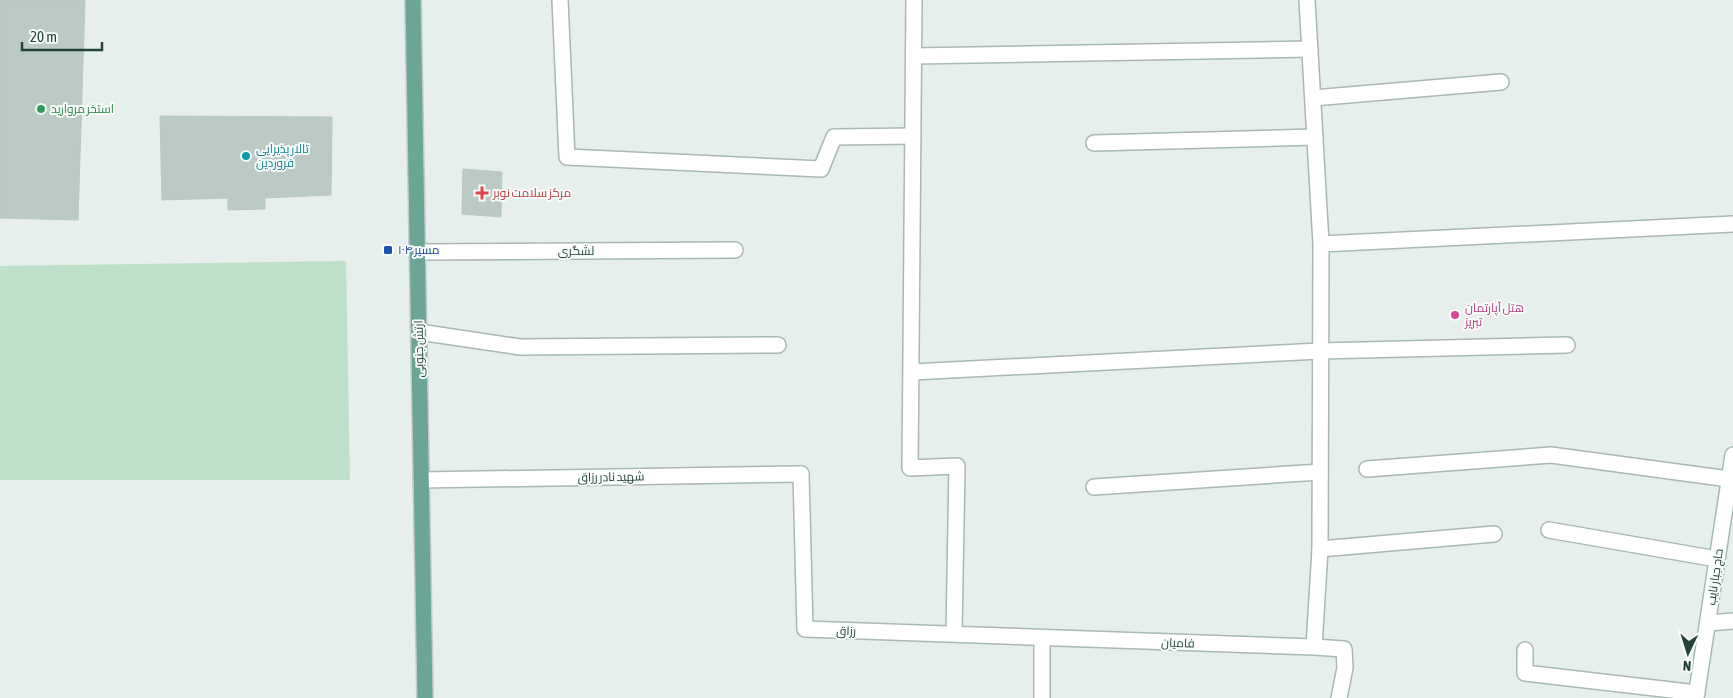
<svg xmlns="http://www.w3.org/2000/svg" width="1733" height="698" font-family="'Asap Condensed',Cairo,sans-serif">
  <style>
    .green { fill: #bfe0c8 }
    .building { fill: #bbcac4; stroke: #b8c9c2 }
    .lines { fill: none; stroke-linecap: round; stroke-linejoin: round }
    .lane-casing { stroke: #a8b8b2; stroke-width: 18 }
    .street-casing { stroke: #a8b8b2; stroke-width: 18 }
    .secondary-casing { stroke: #a4bbb3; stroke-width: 18 }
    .primary-casing { stroke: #c2cac8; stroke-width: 18 }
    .lane { stroke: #fff; stroke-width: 15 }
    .street { stroke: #fff; stroke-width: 15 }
    .secondary { stroke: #fff; stroke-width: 15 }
    .primary { stroke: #6aa596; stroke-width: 15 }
    .leisure-dot { fill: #2e9e5b; stroke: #f7fbf9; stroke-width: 2 }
    .culture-dot { fill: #0f9aa8; stroke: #f7fbf9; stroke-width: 2 }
    .health-dot { fill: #e0444e; stroke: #f7fbf9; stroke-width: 2 }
    .transit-dot { fill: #1a4fb4; stroke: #f7fbf9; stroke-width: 2 }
    .hotel-dot { fill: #d1479c; stroke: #f7fbf9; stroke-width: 2 }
    .labels { text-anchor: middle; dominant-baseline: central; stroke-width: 4; stroke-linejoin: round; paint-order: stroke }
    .leisure-label { font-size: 12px; fill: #27864d; stroke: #f7fbf9; text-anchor: start }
    .culture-label { font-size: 12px; fill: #0d838f; stroke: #f7fbf9; text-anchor: start }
    .health-label { font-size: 12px; fill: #be3a42; stroke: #f7fbf9; text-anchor: start }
    .transit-label { font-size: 12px; fill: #164399; stroke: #f7fbf9; text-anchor: start }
    .street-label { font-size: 12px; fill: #24423a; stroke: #f7fbf9 }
    .hotel-label { font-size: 12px; fill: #b23c85; stroke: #f7fbf9; text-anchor: start }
  </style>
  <rect width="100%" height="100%" fill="#e6efeb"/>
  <!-- green -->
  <path class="green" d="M 346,261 L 350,480 L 0,480 L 0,266 Z"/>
  <!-- building -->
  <path class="building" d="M 0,0 L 85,0 L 78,220 L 0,218 Z
    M 160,116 L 332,117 L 331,195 L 265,198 L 265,209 L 228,210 L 228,198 L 162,200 Z
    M 463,169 L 502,172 L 501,217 L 462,214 Z"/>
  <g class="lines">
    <defs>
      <path id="lane" d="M 560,0 L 567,157 L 821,169 L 834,137 L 913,136
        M 914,56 L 1310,49
        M 1313,98 L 1501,82
        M 1094,143 L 1315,137
        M 417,252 L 735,250
        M 419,332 L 520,347 L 778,345
        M 912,372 L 1320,351 L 1567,345
        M 1367,469 L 1551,455 L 1729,479
        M 421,480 L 801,474
        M 1094,487 L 1320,472
        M 1549,530 L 1717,559
        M 1320,549 L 1494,534
        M 1708,623 L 1733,621
        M 1525,650 L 1525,673 L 1697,693"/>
      <path id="street" d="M 914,0 L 910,468 L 957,466 L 954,634
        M 1307,0 L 1321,244 L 1320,549 L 1314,647 L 1344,649 L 1345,668 L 1339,698
        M 1321,244 L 1733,224
        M 801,474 L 805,629 L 1314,647
        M 1042,698 L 1042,638"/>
      <path id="secondary" d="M 1696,698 L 1733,455"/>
      <path id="primary" d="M 413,0 L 425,698"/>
    </defs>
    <!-- lane casing -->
    <use href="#lane" class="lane-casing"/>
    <!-- street casing -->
    <use href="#street" class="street-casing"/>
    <!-- secondary casing -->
    <use href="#secondary" class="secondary-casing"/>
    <!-- primary casing -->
    <use href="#primary" class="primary-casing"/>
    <!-- lane -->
    <use href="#lane" class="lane"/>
    <!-- street -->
    <use href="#street" class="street"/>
    <!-- secondary -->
    <use href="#secondary" class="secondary"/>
    <!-- primary -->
    <use href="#primary" class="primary"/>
  </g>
  <!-- markers -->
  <circle class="leisure-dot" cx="41" cy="109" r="5"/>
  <circle class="culture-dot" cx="246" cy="156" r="5"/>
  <path class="health-dot" d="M479.5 185.5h5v5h5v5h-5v5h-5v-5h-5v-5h5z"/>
  <rect class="transit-dot" x="383" y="245" width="10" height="10" rx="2.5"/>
  <circle class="hotel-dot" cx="1455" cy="315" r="5"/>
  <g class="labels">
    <!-- leisure labels -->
    <g class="leisure-label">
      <text x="51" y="109">استخر مروارید</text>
    </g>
    <!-- culture labels -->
    <g class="culture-label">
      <text x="256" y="149">تالار پذیرایی<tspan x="256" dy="14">فروردین</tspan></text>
    </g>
    <!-- health labels -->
    <g class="health-label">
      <text x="493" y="193">مرکز سلامت نوبر</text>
    </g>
    <!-- transit labels -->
    <g class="transit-label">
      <text x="398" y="250">مسیر ۱۰۴</text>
    </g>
    <!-- street labels -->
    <g class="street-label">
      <text x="576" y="251">لشگری</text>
      <text transform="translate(419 349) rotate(-91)">ارتش جنوبی</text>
      <text transform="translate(611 477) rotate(-1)">شهید نادر رزاق</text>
      <text transform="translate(1715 577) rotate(-82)">حاج جبار نایب</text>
      <text transform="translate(846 631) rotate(2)">رزاق</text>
      <text transform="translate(1178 643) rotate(2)">فامیان</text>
    </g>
    <!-- hotel labels -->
    <g class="hotel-label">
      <text x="1465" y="308">هتل آپارتمان<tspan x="1465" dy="14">تبریز</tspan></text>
    </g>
  </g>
  <!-- north arrow -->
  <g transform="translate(1688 653) rotate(184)" stroke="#f7fbf9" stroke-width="4" paint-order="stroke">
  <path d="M0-4L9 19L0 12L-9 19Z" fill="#24423a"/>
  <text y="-8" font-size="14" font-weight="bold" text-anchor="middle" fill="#24423a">N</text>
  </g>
  <!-- scale -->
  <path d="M22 42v8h80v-8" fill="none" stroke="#24423a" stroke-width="2.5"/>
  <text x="30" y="42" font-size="15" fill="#24423a" stroke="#f7fbf9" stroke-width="4" paint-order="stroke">20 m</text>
</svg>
